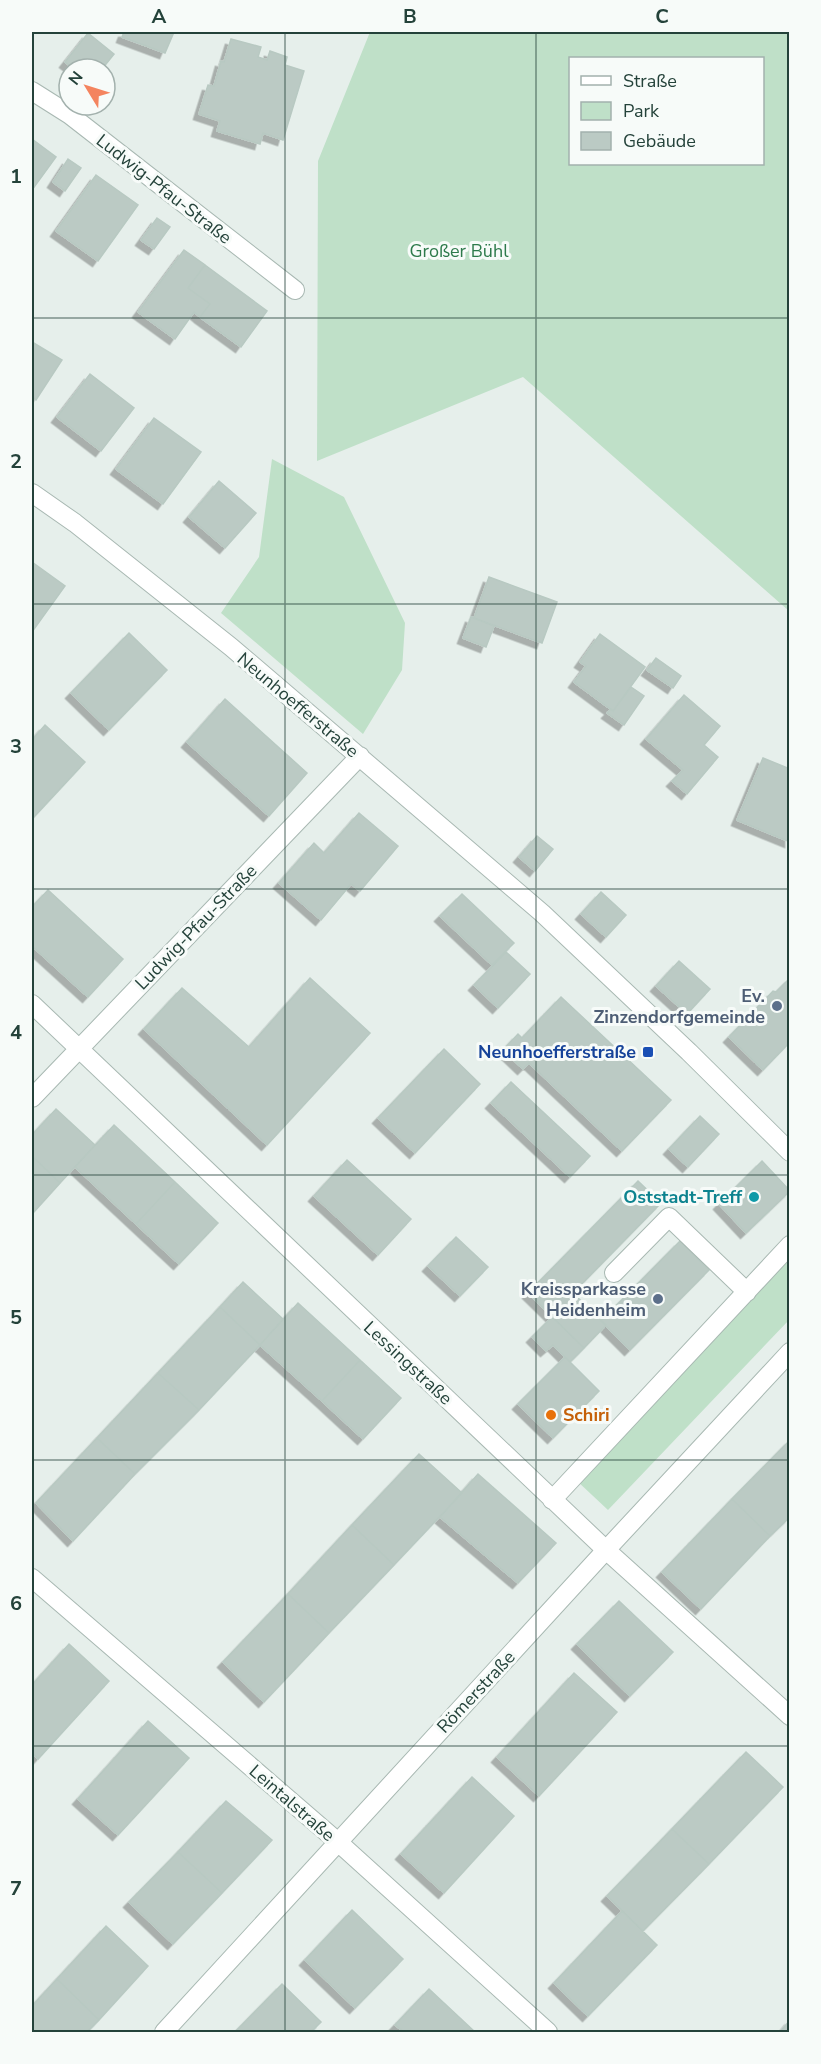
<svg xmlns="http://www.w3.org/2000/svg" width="821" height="2064" font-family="'Nunito Sans',sans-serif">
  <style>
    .green { fill: #bfe0c8; fill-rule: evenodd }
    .building { fill: #bbcac4; stroke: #b8c9c2; stroke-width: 1.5; filter: url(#shadow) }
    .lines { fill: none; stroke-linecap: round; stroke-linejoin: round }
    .minor-casing { stroke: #a8b8b2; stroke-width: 20 }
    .minor { stroke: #fff; stroke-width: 18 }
    .grid { fill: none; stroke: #24423a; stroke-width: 1.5; stroke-opacity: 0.55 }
    .service-dot { fill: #5c6f8a; stroke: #f7fbf9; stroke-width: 2 }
    .transit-dot { fill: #1a4fb4; stroke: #f7fbf9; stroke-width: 2 }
    .culture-dot { fill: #0f9aa8; stroke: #f7fbf9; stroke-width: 2 }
    .food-dot { fill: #e8710a; stroke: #f7fbf9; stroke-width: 2 }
    .labels { text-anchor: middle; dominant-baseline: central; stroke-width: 6; stroke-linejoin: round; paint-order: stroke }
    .street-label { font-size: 18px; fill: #24423a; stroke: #f7fbf9 }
    .park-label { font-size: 18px; fill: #2d7a4b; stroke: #f7fbf9 }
    .service-label { font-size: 18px; font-weight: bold; fill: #4e5e75; stroke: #f7fbf9; text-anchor: end }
    .transit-label { font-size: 18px; font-weight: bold; fill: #164399; stroke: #f7fbf9; text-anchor: end }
    .culture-label { font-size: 18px; font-weight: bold; fill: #0d838f; stroke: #f7fbf9; text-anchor: end }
    .food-label { font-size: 18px; font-weight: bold; fill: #c56008; stroke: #f7fbf9; text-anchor: start }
    .neatline { fill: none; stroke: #24423a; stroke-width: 2 }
    .grid-label { font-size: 20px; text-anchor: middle; font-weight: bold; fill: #24423a }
  </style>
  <defs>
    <filter id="shadow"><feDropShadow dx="-5.5" dy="5.5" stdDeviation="0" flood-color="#0004"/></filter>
  </defs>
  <rect width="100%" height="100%" fill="#e6efeb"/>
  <!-- green -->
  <path class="green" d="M 370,32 L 789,32 L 789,611 L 523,377 L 317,461 L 318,161 ZM 570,58 L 762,58 L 762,164 L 570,164 Z
    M 272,459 L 344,497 L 405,623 L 402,670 L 363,734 L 221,613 L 259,557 Z
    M 789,1257 L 789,1320 L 608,1510 L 576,1480 Z"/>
  <!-- building -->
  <path class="building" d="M 124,32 L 174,32 L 165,53 L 122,37 Z
    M 88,33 L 114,54 L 102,69 L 74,69 L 65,62 Z
    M 231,39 L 261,47 L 258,57 L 267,60 L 270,51 L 287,57 L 285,65 L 304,71 L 283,140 L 263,133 L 260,144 L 217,131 L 220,121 L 199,114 L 208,85 L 214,86 L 221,61 L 224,62 Z
    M 32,139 L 56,157 L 32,190 Z
    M 68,159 L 81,168 L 65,191 L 53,182 Z
    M 96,175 L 138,205 L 98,261 L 56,231 Z
    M 157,218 L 170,227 L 154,249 L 141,240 Z
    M 184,250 L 205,265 L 188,288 L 210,304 L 200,317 L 194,312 L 175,339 L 138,312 Z
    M 205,265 L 267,311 L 241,347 L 200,317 L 210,304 L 188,288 Z
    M 32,342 L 62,360 L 36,400 L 32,397 Z
    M 90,374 L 134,408 L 101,451 L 57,417 Z
    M 154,418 L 201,452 L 163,504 L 116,469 Z
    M 219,481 L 256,513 L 225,548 L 189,517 Z
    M 32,562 L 65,586 L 32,632 Z
    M 489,577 L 557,602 L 542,643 L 474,618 Z
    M 471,617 L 494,626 L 486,647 L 463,638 Z
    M 129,633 L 167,670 L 109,730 L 71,693 Z
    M 600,634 L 645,667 L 613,711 L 574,682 L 586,666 L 580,662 Z
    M 656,658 L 681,676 L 673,688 L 647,670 Z
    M 631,687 L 644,696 L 624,725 L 607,713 L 611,709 L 613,711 Z
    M 684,695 L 720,726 L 704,745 L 718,757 L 687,794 L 672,781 L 683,770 L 646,739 Z
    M 225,699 L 307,773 L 269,816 L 187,742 Z
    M 45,725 L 85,762 L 32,819 L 32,740 Z
    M 763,758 L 790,769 L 790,842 L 737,820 Z
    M 359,813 L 398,846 L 360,891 L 351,884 L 321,920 L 279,883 L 314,843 L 324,853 Z
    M 537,836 L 553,849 L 535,871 L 519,857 Z
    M 48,890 L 123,959 L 88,997 L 32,946 L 32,907 Z
    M 601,892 L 626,915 L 606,937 L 581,914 Z
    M 462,894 L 514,943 L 492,965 L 440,916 Z
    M 506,952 L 530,974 L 498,1008 L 474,985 Z
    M 679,961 L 710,989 L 687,1014 L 656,986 Z
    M 310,978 L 370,1033 L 267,1145 L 144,1029 L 182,988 L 249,1047 Z
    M 790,978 L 790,1042 L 763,1070 L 729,1037 L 773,991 L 776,992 Z
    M 561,997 L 671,1100 L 622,1151 L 529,1063 L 523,1069 L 503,1050 L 518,1034 L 522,1038 Z
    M 444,1049 L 480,1084 L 415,1153 L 378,1118 Z
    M 511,1082 L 590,1156 L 570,1177 L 491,1103 Z
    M 56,1109 L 95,1145 L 60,1183 L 32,1156 L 32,1135 Z
    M 700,1116 L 719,1134 L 688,1167 L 669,1149 Z
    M 114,1125 L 175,1182 L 136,1224 L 75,1167 Z
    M 32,1156 L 60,1183 L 32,1214 Z
    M 347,1160 L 411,1219 L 378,1255 L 314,1196 Z
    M 762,1161 L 790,1191 L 746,1233 L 719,1204 Z
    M 638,1181 L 661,1203 L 573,1293 L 606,1325 L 584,1348 L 528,1293 Z
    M 175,1182 L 218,1223 L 179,1264 L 136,1224 Z
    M 456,1237 L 488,1267 L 460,1296 L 428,1266 Z
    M 680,1241 L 709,1270 L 630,1350 L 601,1321 Z
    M 243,1282 L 283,1319 L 260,1345 L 220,1307 Z
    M 298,1303 L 360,1360 L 322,1401 L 260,1345 Z
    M 220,1307 L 260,1345 L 199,1410 L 158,1373 Z
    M 552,1317 L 584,1348 L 570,1362 L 553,1345 L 546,1351 L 532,1337 Z
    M 565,1357 L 599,1391 L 553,1438 L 518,1404 Z
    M 360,1360 L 401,1398 L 363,1439 L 322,1401 Z
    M 158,1373 L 199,1410 L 135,1474 L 97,1438 Z
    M 97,1438 L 135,1474 L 73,1541 L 36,1503 Z
    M 790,1440 L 790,1517 L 770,1536 L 732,1499 Z
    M 419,1454 L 462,1493 L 394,1565 L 352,1525 Z
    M 478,1474 L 556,1543 L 518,1583 L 440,1517 Z
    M 732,1499 L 770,1536 L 701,1609 L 662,1572 Z
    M 352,1525 L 394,1565 L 329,1633 L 288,1594 Z
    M 288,1594 L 329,1633 L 264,1702 L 223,1662 Z
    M 619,1601 L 673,1652 L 630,1696 L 577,1644 Z
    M 69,1644 L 109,1681 L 38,1759 L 32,1752 L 32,1685 Z
    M 574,1673 L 617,1712 L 539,1796 L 497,1757 Z
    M 148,1721 L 189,1758 L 118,1835 L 78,1799 Z
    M 746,1752 L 783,1787 L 709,1864 L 672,1829 Z
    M 472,1777 L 514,1816 L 444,1893 L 401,1854 Z
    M 226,1801 L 272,1840 L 222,1893 L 178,1852 Z
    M 672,1829 L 709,1864 L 643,1931 L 607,1896 Z
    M 178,1852 L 222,1893 L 173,1944 L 129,1902 Z
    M 352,1910 L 403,1959 L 355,2008 L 305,1960 Z
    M 622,1911 L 657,1945 L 588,2016 L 554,1983 Z
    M 106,1926 L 148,1966 L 99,2020 L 57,1979 Z
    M 57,1979 L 99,2020 L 87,2032 L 32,2032 L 32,2006 Z
    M 282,1984 L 321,2022 L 311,2032 L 235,2032 Z
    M 429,1989 L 475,2032 L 404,2032 L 395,2025 Z
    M 790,2020 L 790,2032 L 780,2032 Z"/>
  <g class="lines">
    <defs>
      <path id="minor" d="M 32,91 L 70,115 L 295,290
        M 32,493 L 75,523 L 231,647 L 542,913 L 689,1052 L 790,1152
        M 32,1004 L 606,1550 L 790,1716
        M 32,1098 L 360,756
        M 614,1273 L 669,1217 L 747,1292
        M 552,1500 L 790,1245
        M 32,1578 L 338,1842 L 548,2032
        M 164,2032 L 606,1550 L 790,1352"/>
    </defs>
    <!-- minor casing -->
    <use href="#minor" class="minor-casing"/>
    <!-- minor -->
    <use href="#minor" class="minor"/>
  </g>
  <!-- grid -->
  <path class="grid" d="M 285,32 L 285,2032M 536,32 L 536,2032M 32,318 L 790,318M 32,604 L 790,604M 32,889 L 790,889M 32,1175 L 790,1175M 32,1460 L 790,1460M 32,1746 L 790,1746"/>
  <!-- markers -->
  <g class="service-dot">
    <circle cx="777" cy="1006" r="6"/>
    <circle cx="658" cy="1299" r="6"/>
  </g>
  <rect class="transit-dot" x="642" y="1046" width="12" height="12" rx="3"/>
  <circle class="culture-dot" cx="754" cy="1197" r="6"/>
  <circle class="food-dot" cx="551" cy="1415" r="6"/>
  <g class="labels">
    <!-- street labels -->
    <g class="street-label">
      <text transform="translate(164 189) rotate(38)">Ludwig-Pfau-Straße</text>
      <text transform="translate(298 705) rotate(40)">Neunhoefferstraße</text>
      <text transform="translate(196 927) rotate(-46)">Ludwig-Pfau-Straße</text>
      <text transform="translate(408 1363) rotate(43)">Lessingstraße</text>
      <text transform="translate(476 1692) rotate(-47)">Römerstraße</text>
      <text transform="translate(292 1803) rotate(41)">Leintalstraße</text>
    </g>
    <!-- park labels -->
    <g class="park-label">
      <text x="459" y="251">Großer Bühl</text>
    </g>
    <!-- service labels -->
    <g class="service-label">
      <text x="765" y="996">Ev.<tspan x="765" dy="21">Zinzendorfgemeinde</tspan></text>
      <text x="646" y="1289">Kreissparkasse<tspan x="646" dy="21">Heidenheim</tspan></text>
    </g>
    <!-- transit labels -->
    <g class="transit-label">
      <text x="636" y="1052">Neunhoefferstraße</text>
    </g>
    <!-- culture labels -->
    <g class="culture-label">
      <text x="742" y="1197">Oststadt-Treff</text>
    </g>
    <!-- food labels -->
    <g class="food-label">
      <text x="563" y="1415">Schiri</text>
    </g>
  </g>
  <!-- border -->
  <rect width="821" height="2064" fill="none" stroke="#f7fbf9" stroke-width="66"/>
  <!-- legend -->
  <rect x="569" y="57" width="195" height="108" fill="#f7fbf9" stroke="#a3b1ad" stroke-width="1.5"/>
  <rect x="581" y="76" width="30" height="9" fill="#ffffff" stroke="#a3b1ad" stroke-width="1.5"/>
  <text x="623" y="87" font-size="18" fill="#24423a">Straße</text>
  <rect x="581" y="102" width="30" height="18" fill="#bfe0c8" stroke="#a3b1ad" stroke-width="1.5"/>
  <text x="623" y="117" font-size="18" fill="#24423a">Park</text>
  <rect x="581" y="132" width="30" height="18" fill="#bbcac4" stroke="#a3b1ad" stroke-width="1.5"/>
  <text x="623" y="147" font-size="18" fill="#24423a">Gebäude</text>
  <!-- north arrow -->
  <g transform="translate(87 87) rotate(308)"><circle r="28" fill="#f7fbf9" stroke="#a3b1ad" stroke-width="1.5"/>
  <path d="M0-4.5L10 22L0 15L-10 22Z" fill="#f4845f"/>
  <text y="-9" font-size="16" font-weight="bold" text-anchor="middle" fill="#24423a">N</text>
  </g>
  <rect x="33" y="33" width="755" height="1998" class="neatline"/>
  <g class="grid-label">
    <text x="159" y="23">A</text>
    <text x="410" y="23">B</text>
    <text x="662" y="23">C</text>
    <text x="16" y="183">1</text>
    <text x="16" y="468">2</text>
    <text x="16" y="753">3</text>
    <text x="16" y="1039">4</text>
    <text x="16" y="1324">5</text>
    <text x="16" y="1610">6</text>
    <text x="16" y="1895">7</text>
  </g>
</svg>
